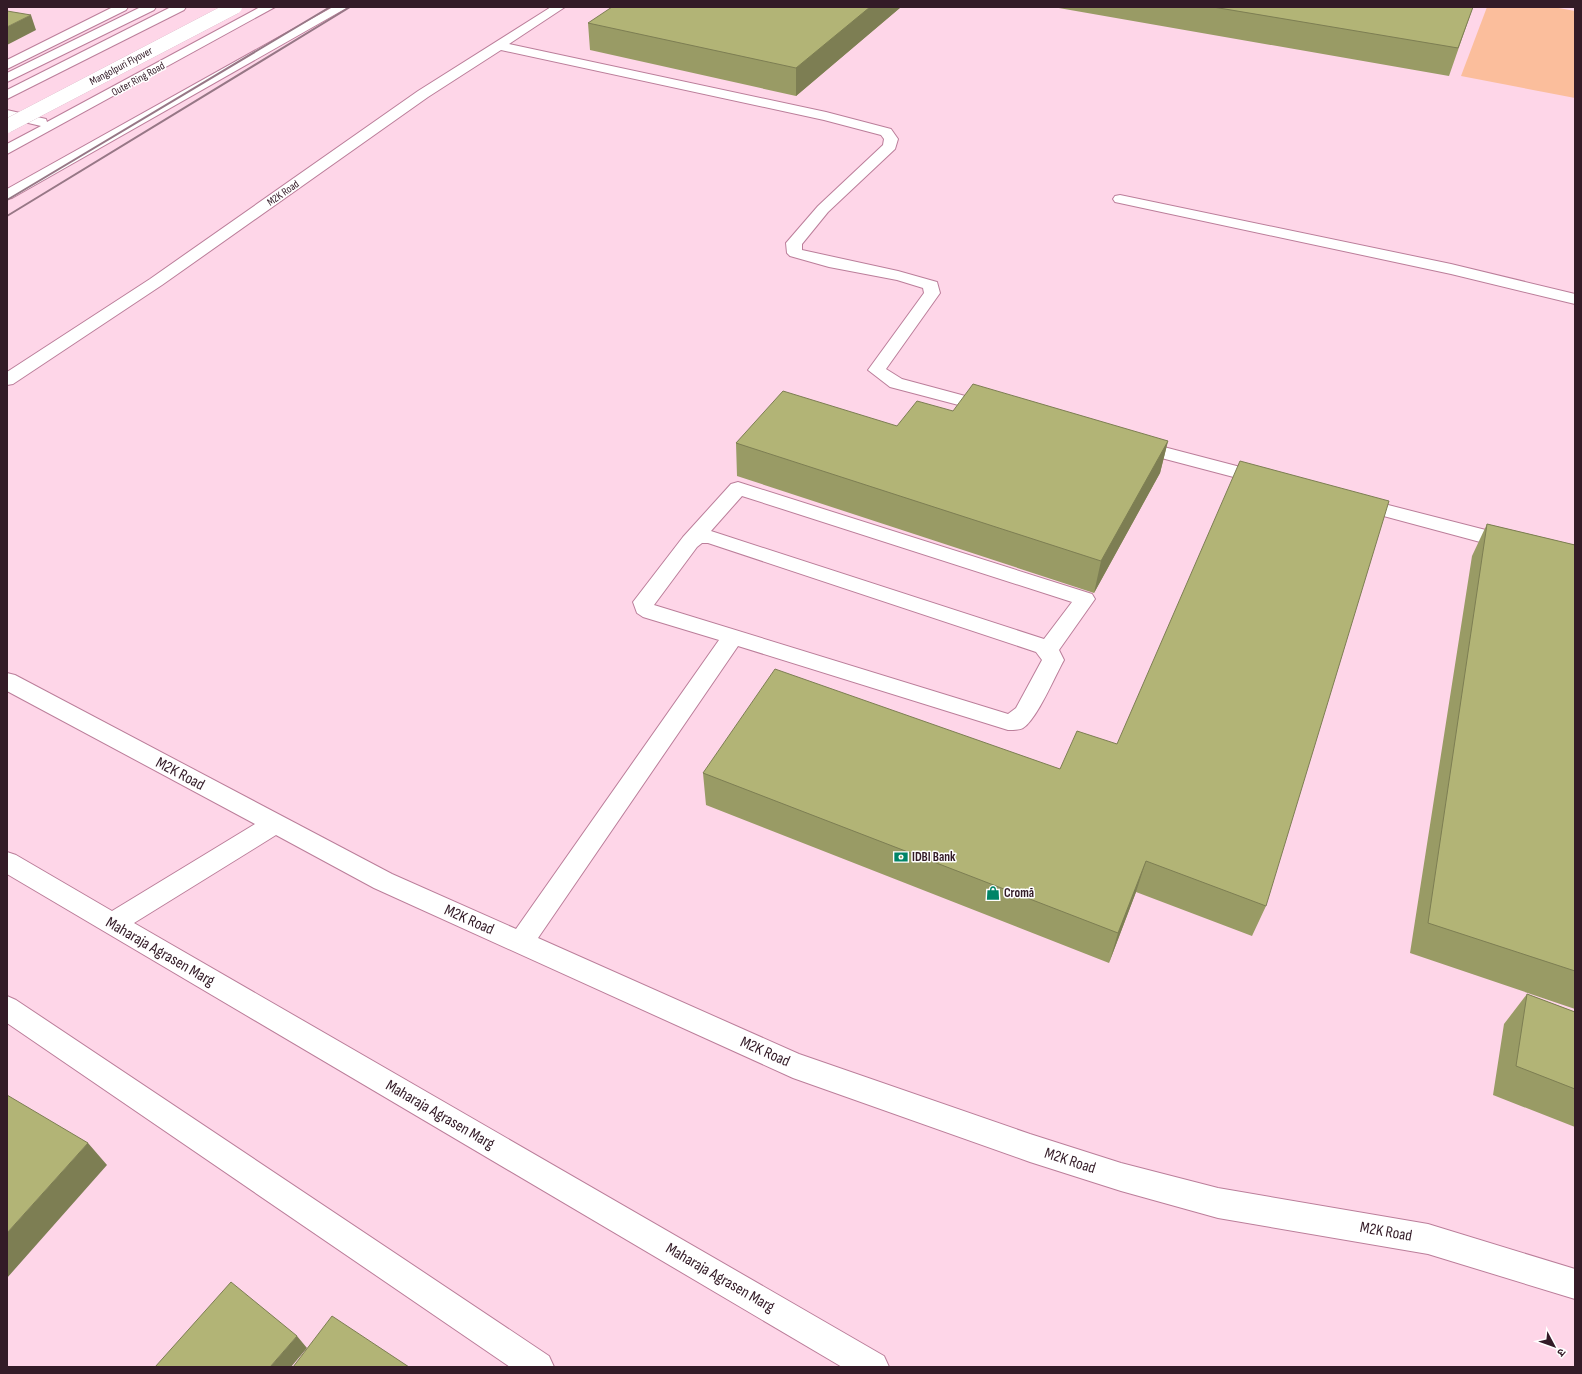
<svg xmlns="http://www.w3.org/2000/svg" width="1582" height="1374" font-family="'Sofia Sans Condensed','Noto Sans Devanagari',sans-serif">
  <style>
    .green { fill: #fbbe9c }
    .lines { fill: none; stroke-linecap: round; stroke-linejoin: round }
    .minor-casing { stroke: #bb7e9a; stroke-width: 2 }
    .major-casing { stroke: #bb7e9a; stroke-width: 2 }
    .highway-casing { stroke: #bb7e9a; stroke-width: 2 }
    .minor { fill: #fff; fill-rule: evenodd }
    .major { fill: #fff; fill-rule: evenodd }
    .highway { fill: #fff; fill-rule: evenodd }
    .rail { stroke: #977786; stroke-width: 2 }
    .highway-bridge-casing { stroke: #bb7e9a; stroke-width: 14; stroke-linecap: butt }
    .highway-bridge { stroke: #fff; stroke-width: 14 }
    .wall { fill: #999b65 }
    .shaded-wall { fill: #7d7e53 }
    .building { fill: #b2b476; stroke: #7d7e53 }
    .labels { text-anchor: middle; dominant-baseline: central; stroke-width: 3; stroke-linejoin: round; paint-order: stroke }
    .far-street-label { font-size: 11px; fill: #331b27; stroke: #fff }
    .poi-label { font-size: 13px; font-weight: bold; fill: #331b27; stroke: #fff; text-anchor: start }
    .near-street-label { font-size: 16px; fill: #331b27; stroke: #fff }
  </style>
  <rect width="100%" height="100%" fill="#fed6e8"/>
  <!-- green -->
  <path class="green" d="M 1487,7 L 1553,7 L 1575,11 L 1575,98 L 1461,76 Z"/>
  <g class="lines">
    <defs>
      <path id="minor" d="M 113,7 L 128,7 L 126,10 L 7,69 L 7,60 Z
        M 333,7 L 348,7 L 12,198 L 7,199 L 7,189 Z
        M 551,7 L 565,7 L 509,44 L 826,112 L 891,129 L 898,139 L 895,149 L 828,212 L 802,244 L 802,250 L 898,271 L 937,282 L 940,293 L 886,369 L 902,379 L 995,404 L 998,408 L 995,412 L 989,413 L 890,387 L 868,370 L 924,293 L 923,288 L 897,280 L 829,267 L 790,256 L 787,253 L 786,243 L 818,206 L 883,145 L 884,139 L 881,135 L 824,120 L 501,50 L 428,97 L 162,285 L 13,384 L 7,385 L 7,372 L 150,279 L 418,91 Z
        M 1120,195 L 1451,264 L 1575,294 L 1575,304 L 1451,274 L 1115,202 L 1113,199 L 1115,196 Z
        M 1137,440 L 1271,475 L 1273,479 L 1271,483 L 1264,485 L 1131,450 L 1128,446 L 1131,442 Z
        M 738,482 L 1092,594 L 1095,599 L 1059,650 L 1064,660 C 1055,676 1037,719 1023,728 C 1019,730 1013,730 1008,730 L 738,646 L 538,938 L 799,1054 L 1030,1134 L 1121,1163 L 1218,1188 L 1428,1224 L 1575,1269 L 1575,1299 L 1428,1254 L 1218,1218 L 1121,1191 L 1030,1162 L 793,1078 L 374,888 L 276,835 L 134,923 L 884,1356 L 889,1367 L 842,1367 L 7,874 L 7,852 L 16,855 L 112,911 L 255,824 L 7,691 L 7,673 L 15,675 L 392,874 L 516,929 L 719,640 L 643,617 L 637,613 L 633,602 L 683,537 L 731,484 ZM 742,496 L 1072,602 L 1044,639 L 711,531 ZM 702,543 L 708,543 L 1036,652 L 1042,660 L 1016,708 L 1008,714 L 654,605 L 697,547 Z
        M 1357,497 L 1517,538 L 1520,543 L 1517,548 L 1510,550 L 1350,507 L 1347,503 L 1350,499 Z
        M 7,996 L 16,1000 L 549,1356 L 554,1367 L 510,1367 L 7,1023 Z"/>
      <path id="major" d="M 141,7 L 156,7 L 154,10 L 7,82 L 7,73 Z
        M 260,7 L 275,7 L 7,154 L 7,144 L 41,126 L 7,118 L 7,110 L 46,119 L 47,122 Z"/>
      <path id="highway" d="M 171,7 L 186,7 L 184,10 L 7,99 L 7,90 Z"/>
    </defs>
    <!-- minor casing -->
    <use href="#minor" class="minor-casing"/>
    <!-- major casing -->
    <use href="#major" class="major-casing"/>
    <!-- highway casing -->
    <use href="#highway" class="highway-casing"/>
    <!-- minor -->
    <use href="#minor" class="minor"/>
    <!-- major -->
    <use href="#major" class="major"/>
    <!-- highway -->
    <use href="#highway" class="highway"/>
    <!-- rail -->
    <path class="rail" d="M 7,200 L 330,7
      M 7,216 L 350,7"/>
    <defs>
      <path id="highway-bridge" d="M 7,126 L 235,7"/>
    </defs>
    <!-- highway-bridge casing -->
    <use href="#highway-bridge" class="highway-bridge-casing"/>
    <!-- highway-bridge -->
    <use href="#highway-bridge" class="highway-bridge"/>
  </g>
  <!-- wall -->
  <path class="wall" d="M 901,7 L 796,96 L 590,50 L 588,23 Z
    M 1053,7 L 1473,7 L 1449,76 Z
    M 953,411 L 1168,441 L 1160,473 L 1094,593 L 737,476 L 736,443 L 897,426 Z
    M 1487,524 L 1575,545 L 1575,1009 L 1410,953 L 1472,556 Z
    M 1060,769 L 1266,906 L 1252,936 L 1136,892 L 1109,963 L 706,805 L 703,773 Z
    M 1527,994 L 1575,1012 L 1575,1127 L 1493,1095 L 1504,1024 Z"/>
  <!-- shaded-wall -->
  <path class="shaded-wall" d="M 870,7 L 901,7 L 796,96 L 796,68 Z
    M 31,15 L 36,30 L 7,45 L 7,27 Z
    M 1168,441 L 1160,473 L 1094,593 L 1101,561 Z
    M 1146,861 L 1136,892 L 1109,963 L 1118,933 Z
    M 88,1143 L 107,1165 L 7,1278 L 7,1233 Z
    M 297,1336 L 307,1348 L 291,1367 L 270,1367 Z"/>
  <!-- building -->
  <path class="building" d="M 612,7 L 870,7 L 796,68 L 588,23 Z
    M 1213,7 L 1473,7 L 1458,48 Z
    M 7,11 L 31,15 L 7,27 Z
    M 973,384 L 1168,441 L 1101,561 L 736,443 L 783,391 L 897,426 L 917,401 L 953,411 Z
    M 1240,461 L 1389,501 L 1266,906 L 1146,861 L 1118,933 L 703,773 L 775,669 L 1060,769 L 1077,731 L 1117,744 Z
    M 1487,524 L 1575,545 L 1575,971 L 1428,923 Z
    M 1527,994 L 1575,1012 L 1575,1089 L 1516,1066 Z
    M 7,1095 L 88,1143 L 7,1233 Z
    M 231,1282 L 297,1336 L 270,1367 L 155,1367 Z
    M 332,1316 L 409,1367 L 293,1367 Z"/>
  <!-- icons -->
  <defs>
    <symbol id="bank-bare" viewBox="-9 -9 18 18"><path d="M-6-4H6V4H-6ZM0-2.3a2.3 2.3 0 1 0 0 4.6a2.3 2.3 0 1 0 0-4.6Z" fill="#008467" stroke="#fff" stroke-width="2.5" paint-order="stroke"/></symbol>
    <symbol id="shop-bare" viewBox="-9 -9 18 18"><path d="M-5-2.5h2.3a2.7 3.5 0 0 1 5.4 0H5L5.5 6h-11ZM-1.5-2.5h3a1.5 2.3 0 0 0-3 0Z" fill="#008467" stroke="#fff" stroke-width="2.5" paint-order="stroke"/></symbol>
  </defs>
  <g fill-rule="evenodd">
    <use href="#bank-bare" x="891" y="847" width="20" height="20"/>
    <use href="#shop-bare" x="983" y="883" width="20" height="20"/>
  </g>
  <g class="labels">
    <!-- far-street labels -->
    <g class="far-street-label">
      <text transform="translate(121 66) rotate(-28)">Mangolpuri Flyover</text>
      <text transform="translate(138 79) rotate(-29)">Outer Ring Road</text>
      <text transform="translate(283 193) rotate(-35)">M2K Road</text>
    </g>
    <!-- poi labels -->
    <g class="poi-label">
      <text x="912" y="857">IDBI Bank</text>
      <text x="1004" y="893">Cromā</text>
    </g>
    <!-- near-street labels -->
    <g class="near-street-label">
      <text transform="translate(180 774) rotate(28)">M2K Road</text>
      <text transform="translate(469 920) rotate(24)">M2K Road</text>
      <text transform="translate(160 952) rotate(30)">Maharaja Agrasen Marg</text>
      <text transform="translate(765 1052) rotate(24)">M2K Road</text>
      <text transform="translate(440 1115) rotate(30)">Maharaja Agrasen Marg</text>
      <text transform="translate(1070 1161) rotate(18)">M2K Road</text>
      <text transform="translate(1386 1232) rotate(10)">M2K Road</text>
      <text transform="translate(720 1278) rotate(30)">Maharaja Agrasen Marg</text>
    </g>
  </g>
  <!-- border -->
  <rect width="1582" height="1374" fill="none" stroke="#331b27" stroke-width="16"/>
  <!-- north arrow -->
  <g transform="translate(1554 1346) rotate(131)" stroke="#ffffff" stroke-width="3" paint-order="stroke">
  <path d="M0-3L7 15L0 10L-7 15Z" fill="#331b27"/>
  <text y="-6" font-size="11" font-weight="bold" text-anchor="middle" fill="#331b27">उ</text>
  </g>
</svg>
